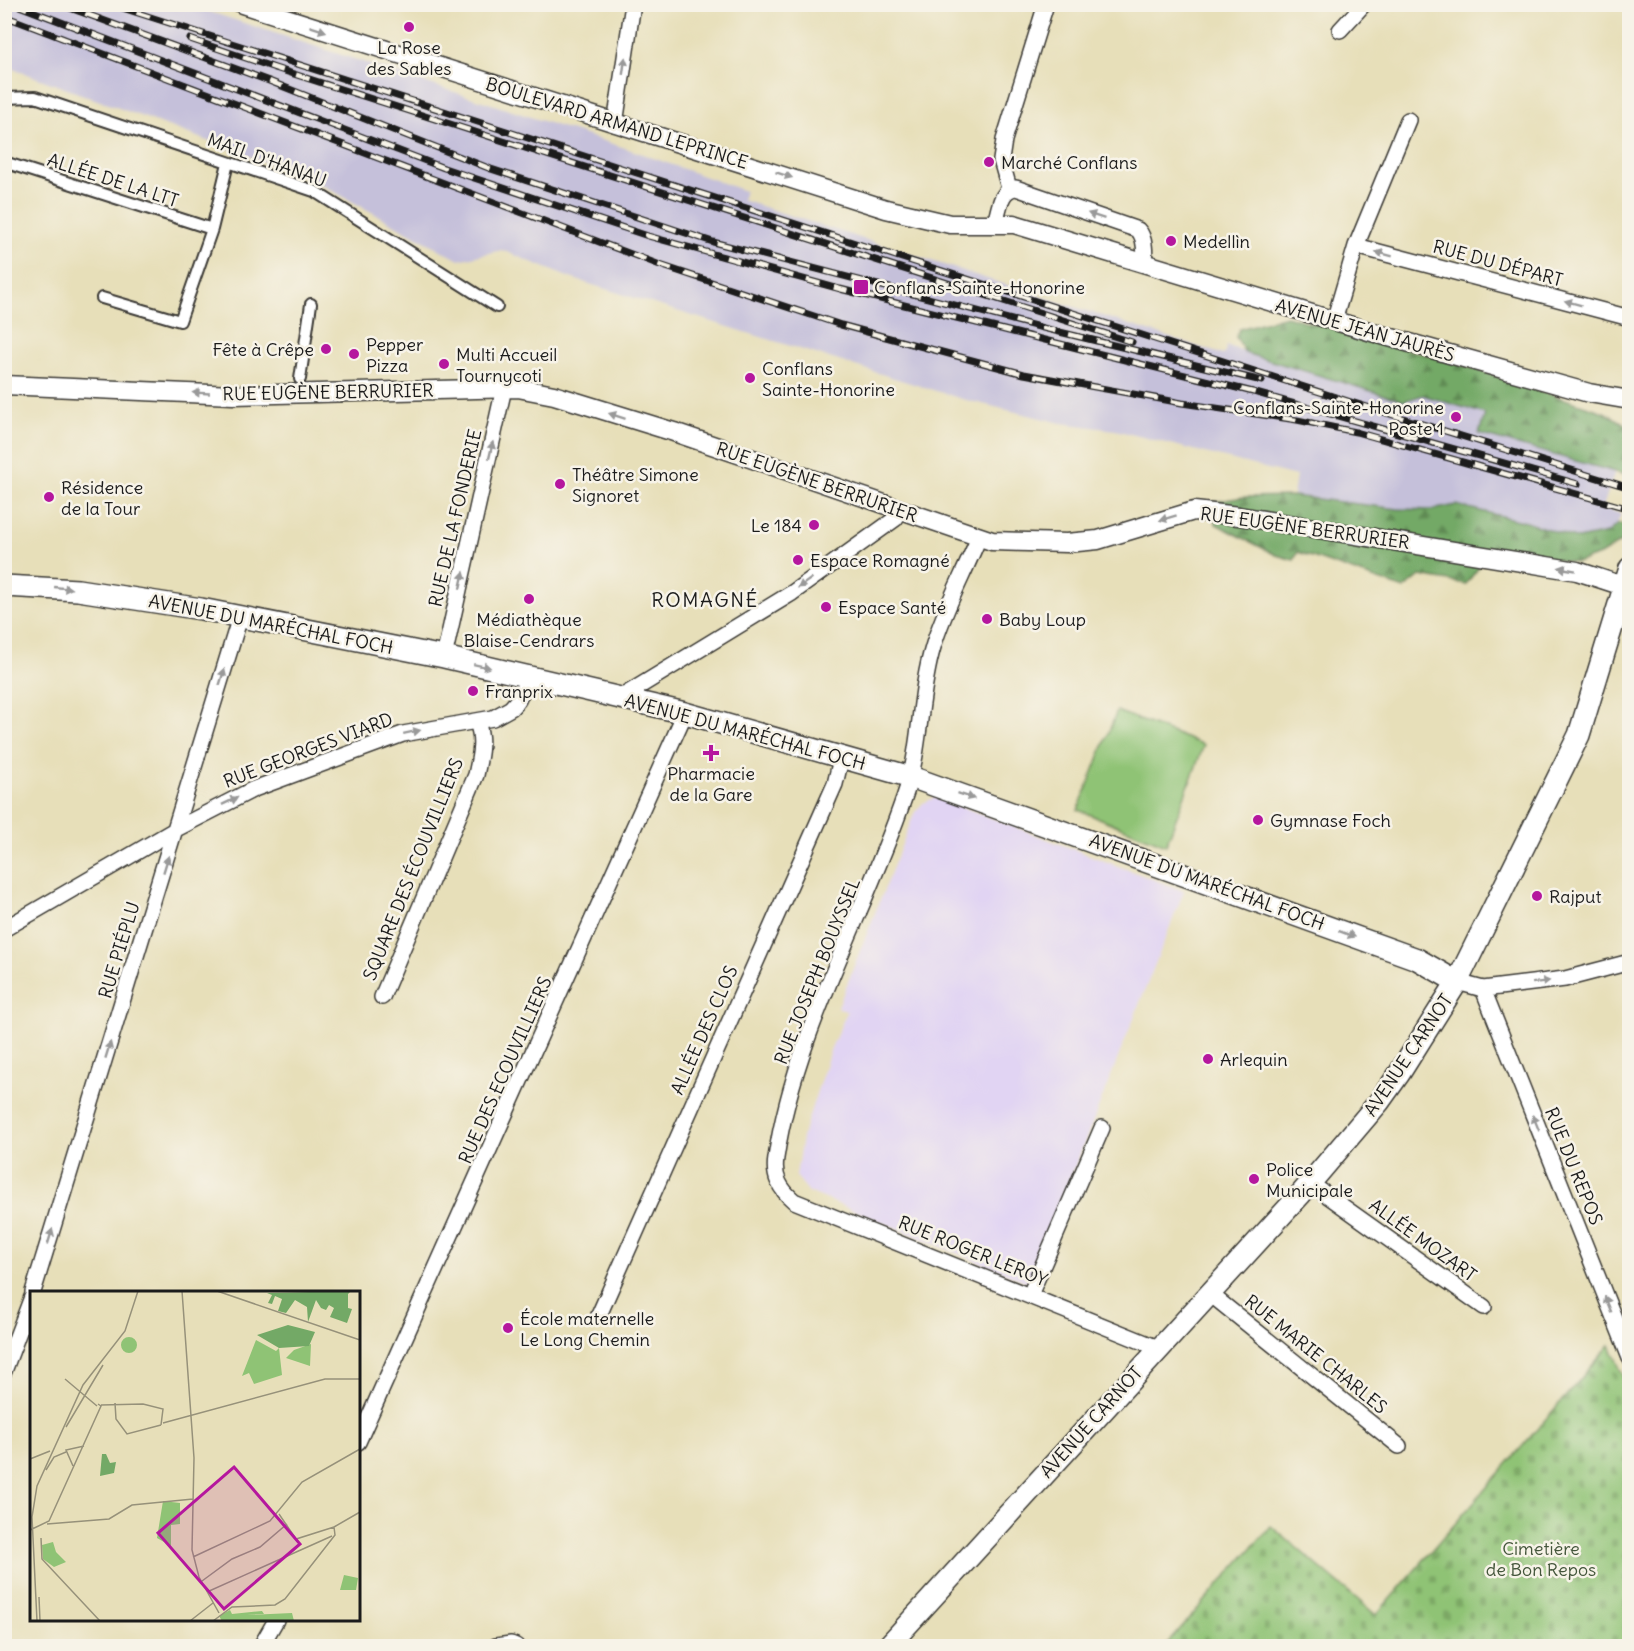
<svg xmlns="http://www.w3.org/2000/svg" width="1634" height="1651" font-family="Delius,sans-serif">
  <style>
    .built { fill: #e1d4f3 }
    .railway { fill: #c5c0da }
    .forest { fill: url(#forest-firs); stroke: #486241; stroke-width: 1.5 }
    .cemetery { fill: url(#cemetery-stones); stroke: #567048; stroke-width: 1.5 }
    .pitch { fill: #8fc375; stroke: #567048; stroke-width: 1.5 }
    .lines { fill: none; stroke-linecap: round; stroke-linejoin: round }
    .pedestrian-casing { stroke: #3a3934; stroke-width: 14 }
    .minor-casing { stroke: #3a3934; stroke-width: 18 }
    .tertiary-casing { stroke: #3a3934; stroke-width: 21 }
    .secondary-casing { stroke: #3a3934; stroke-width: 24 }
    .pedestrian { stroke: #fff; stroke-width: 10 }
    .minor { stroke: #fff; stroke-width: 15 }
    .tertiary { stroke: #fff; stroke-width: 18 }
    .secondary { stroke: #fff; stroke-width: 21 }
    .rail-casing { stroke: #1c1c1c; stroke-width: 7 }
    .rail { stroke: #f7f3e8; stroke-width: 4.5; stroke-dasharray: 14; stroke-linecap: butt }
    .oneway { fill: #999 }
    .poi-dot { fill: #b5179e; stroke: #f7f3e8; stroke-width: 2 }
    .labels { text-anchor: middle; dominant-baseline: central; stroke-width: 5; stroke-linejoin: round; paint-order: stroke }
    .poi-label { font-size: 18px; fill: #1c1c1c; stroke: #f7f3e8; text-anchor: start }
    .street-label { font-size: 18px; fill: #1c1c1c; stroke: #f7f3e8 }
    .park-label { font-size: 18px; fill: #44563b; stroke: #f7f3e8 }
    .neighbourhood-label { font-size: 20px; letter-spacing: 1.5px; fill: #1c1c1c; stroke: #f7f3e8 }
    .inset-road { fill: none; stroke: #96917a; stroke-width: 1.5 }
    .view { fill: #b5179e; fill-opacity: 0.15; stroke: #b5179e; stroke-width: 3 }
    .inset-edge { fill: none; stroke: #1c1c1c; stroke-width: 3 }
  </style>
  <defs>
    <pattern id="forest-firs" width="22" height="20" patternUnits="userSpaceOnUse" patternTransform="scale(1.5)"><rect width="22" height="20" fill="#73a966"/><path d="M5 1l3.5 6h-7zM16 11l3.5 6h-7z" fill="#5e8953"/></pattern>
    <pattern id="cemetery-stones" width="16" height="16" patternUnits="userSpaceOnUse" patternTransform="scale(1.5)"><rect width="16" height="16" fill="#8fc375"/><path d="M2 7V4a2 2 0 0 1 4 0v3zM10 15v-3a2 2 0 0 1 4 0v3z" fill="#7ba765"/></pattern>
  </defs>
  <rect width="100%" height="100%" fill="#f7f3e8"/>
  <filter id="ink" filterUnits="userSpaceOnUse"><feTurbulence type="fractalNoise" baseFrequency=".0167" numOctaves="2"/><feDisplacementMap in="SourceGraphic" scale="12" xChannelSelector="R" yChannelSelector="G"/><feConvolveMatrix kernelMatrix="1 2 1 2 8 2 1 2 1" color-interpolation-filters="sRGB"/></filter>
  <filter id="wash" filterUnits="userSpaceOnUse"><feTurbulence type="fractalNoise" baseFrequency=".008" numOctaves="4" result="noise"/><feDisplacementMap in="SourceGraphic" scale="24" xChannelSelector="R" yChannelSelector="G"/><feGaussianBlur stdDeviation="1.35" result="paint"/><feColorMatrix in="noise" values="0 0 0 0 0 0 0 0 0 0 0 0 0 0 0 0 0 1.4 0 .05"/><feComposite in="paint" operator="in"/></filter>
  <g filter="url(#wash)">
    <rect width="100%" height="100%" fill="#e7dfb9"/>
    <!-- built -->
    <path class="built" d="M 936,797 L 1184,891 L 1029,1283 L 809,1192 L 796,1176 L 802,1138 L 831,1048 L 847,1012 L 838,1007 L 914,814 L 923,803 Z"/>
    <!-- railway -->
    <path class="railway" d="M 5,5 L 189,5 L 628,149 L 745,191 L 742,200 L 1224,355 L 1227,346 L 1404,401 L 1423,395 L 1486,414 L 1480,434 L 1615,471 L 1603,507 L 1621,514 L 1617,524 L 1607,533 L 1578,539 L 1526,522 L 1456,505 L 1432,510 L 1398,509 L 1293,496 L 1296,476 L 1115,430 L 1061,423 L 962,399 L 570,278 L 502,250 L 459,260 L 311,179 L 5,66 Z"/>
    <!-- forest -->
    <path class="forest" d="M 1286,316 L 1460,364 L 1604,412 L 1629,426 L 1629,476 L 1479,434 L 1485,414 L 1423,395 L 1404,401 L 1245,353 L 1236,337 L 1239,329 Z
      M 1293,496 L 1398,509 L 1432,510 L 1456,505 L 1526,522 L 1578,539 L 1607,533 L 1618,524 L 1629,525 L 1626,539 L 1600,555 L 1576,563 L 1494,548 L 1466,584 L 1420,576 L 1404,589 L 1298,552 L 1294,560 L 1276,555 L 1216,524 L 1212,502 L 1244,497 Z"/>
    <!-- cemetery -->
    <path class="cemetery" d="M 1610,1345 L 1629,1390 L 1626,1398 L 1630,1409 L 1629,1646 L 1165,1646 L 1271,1526 L 1376,1615 Z"/>
    <!-- pitch -->
    <path class="pitch" d="M 1117,711 L 1204,745 L 1166,845 L 1078,810 Z"/>
  </g>
  <g filter="url(#ink)">
    <g class="lines">
      <defs>
        <path id="pedestrian" d="M 4,98 L 35,97 L 314,191 L 497,307
          M 4,162 L 212,229
          M 102,298 L 180,321 L 212,229 L 228,163
          M 300,379 L 311,304"/>
        <path id="minor" d="M 1340,30 L 1364,4
          M 615,124 L 633,4
          M 1009,188 L 1001,160 L 1004,140 L 1046,4
          M 995,224 C 999,210 1000,189 1016,188 L 1138,230 C 1145,237 1146,255 1143,264
          M 1356,246 L 1630,318
          M 1334,321 L 1356,246 L 1408,120
          M 979,537 C 964,574 944,609 933,647 C 918,696 922,749 904,798 C 864,915 794,1035 776,1158 C 773,1177 780,1189 794,1201 L 1158,1348
          M 444,657 L 504,388
          M 620,698 L 792,593 L 895,519 L 901,510
          M 4,929 L 178,828 L 254,789 L 403,734 L 493,718 L 511,708 L 518,700 L 529,676
          M 1457,982 L 1483,989 L 1565,979 L 1630,962
          M 1483,989 L 1630,1358
          M 382,997 L 476,775 C 480,756 484,740 477,722
          M 1310,1183 L 1484,1307
          M 33,1292 L 240,617
          M 1209,1293 L 1399,1446
          M 1030,1295 L 1102,1128
          M 599,1315 L 835,784 L 841,759
          M 4,1371 L 32,1297
          M 358,1442 L 685,713
          M 261,1646 L 276,1620
          M 496,1646 L 511,1644 L 516,1646"/>
        <path id="tertiary" d="M 242,4 L 886,209 L 950,224 L 1014,224 L 1385,336 L 1589,393 L 1630,400
          M 4,385 L 233,395 L 518,388 L 554,395 L 674,432 L 992,541 L 1067,543 L 1098,540 L 1194,511 L 1239,516 L 1577,571 L 1623,586"/>
        <path id="secondary" d="M 4,586 L 78,590 L 201,609 L 444,657 L 685,713 L 911,777 L 1417,959 L 1457,982
          M 888,1646 L 1300,1195 L 1379,1102 L 1399,1074 L 1457,982 L 1579,735 L 1630,568"/>
      </defs>
      <!-- pedestrian casing -->
      <use href="#pedestrian" class="pedestrian-casing"/>
      <!-- minor casing -->
      <use href="#minor" class="minor-casing"/>
      <!-- tertiary casing -->
      <use href="#tertiary" class="tertiary-casing"/>
      <!-- secondary casing -->
      <use href="#secondary" class="secondary-casing"/>
      <!-- pedestrian -->
      <use href="#pedestrian" class="pedestrian"/>
      <!-- minor -->
      <use href="#minor" class="minor"/>
      <!-- tertiary -->
      <use href="#tertiary" class="tertiary"/>
      <!-- secondary -->
      <use href="#secondary" class="secondary"/>
      <defs>
        <path id="rail" d="M 14,4 L 444,168 L 648,236 L 840,289 L 1253,392 L 1578,484
          M 59,4 L 269,81 L 491,169 L 713,242 L 1043,328 L 1262,381
          M 110,4 L 1351,402 L 1630,488
          M 4,16 L 660,265 L 841,325 L 1024,374 L 1182,403 L 1297,420 L 1356,432 L 1630,509
          M 190,39 L 275,68 L 1132,342"/>
      </defs>
      <!-- rail casing -->
      <use href="#rail" class="rail-casing"/>
      <!-- rail -->
      <use href="#rail" class="rail"/>
    </g>
    <!-- one-way arrows -->
    <defs><path id="oneway-solid" d="M-6-.8H1V-3.2L6.5 0L1 3.2V.8H-6Z" transform="scale(1.5)"/></defs>
    <g class="oneway">
      <use href="#oneway-solid" transform="translate(318 29) rotate(18)"/>
      <use href="#oneway-solid" transform="translate(624 66) rotate(-82)"/>
      <use href="#oneway-solid" transform="translate(784 175) rotate(18)"/>
      <use href="#oneway-solid" transform="translate(1096 216) rotate(-161)"/>
      <use href="#oneway-solid" transform="translate(1384 254) rotate(-165)"/>
      <use href="#oneway-solid" transform="translate(1573 303) rotate(-165)"/>
      <use href="#oneway-solid" transform="translate(201 393) rotate(-177)"/>
      <use href="#oneway-solid" transform="translate(617 416) rotate(-162)"/>
      <use href="#oneway-solid" transform="translate(491 450) rotate(-77)"/>
      <use href="#oneway-solid" transform="translate(1168 518) rotate(163)"/>
      <use href="#oneway-solid" transform="translate(1567 569) rotate(-170)"/>
      <use href="#oneway-solid" transform="translate(462 580) rotate(-77)"/>
      <use href="#oneway-solid" transform="translate(805 583) rotate(145)"/>
      <use href="#oneway-solid" transform="translate(63 588) rotate(6)"/>
      <use href="#oneway-solid" transform="translate(482 666) rotate(12)"/>
      <use href="#oneway-solid" transform="translate(222 677) rotate(-73)"/>
      <use href="#oneway-solid" transform="translate(412 732) rotate(-12)"/>
      <use href="#oneway-solid" transform="translate(966 796) rotate(19)"/>
      <use href="#oneway-solid" transform="translate(230 801) rotate(-26)"/>
      <use href="#oneway-solid" transform="translate(166 864) rotate(-73)"/>
      <use href="#oneway-solid" transform="translate(1347 934) rotate(20)"/>
      <use href="#oneway-solid" transform="translate(1541 982) rotate(-7)"/>
      <use href="#oneway-solid" transform="translate(108 1050) rotate(-73)"/>
      <use href="#oneway-solid" transform="translate(1536 1123) rotate(-112)"/>
      <use href="#oneway-solid" transform="translate(50 1237) rotate(-73)"/>
      <use href="#oneway-solid" transform="translate(1608 1304) rotate(-112)"/>
    </g>
  </g>
  <!-- markers -->
  <g class="poi-dot">
    <circle cx="409" cy="27" r="6"/>
    <circle cx="989" cy="162" r="6"/>
    <circle cx="1171" cy="241" r="6"/>
    <rect x="853" y="279" width="16" height="16" rx="3"/>
    <circle cx="326" cy="349" r="6"/>
    <circle cx="354" cy="354" r="6"/>
    <circle cx="444" cy="364" r="6"/>
    <circle cx="750" cy="378" r="6"/>
    <circle cx="1456" cy="417" r="6"/>
    <circle cx="560" cy="484" r="6"/>
    <circle cx="49" cy="497" r="6"/>
    <circle cx="814" cy="525" r="6"/>
    <circle cx="798" cy="560" r="6"/>
    <circle cx="529" cy="599" r="6"/>
    <circle cx="826" cy="607" r="6"/>
    <circle cx="987" cy="619" r="6"/>
    <circle cx="473" cy="691" r="6"/>
    <path d="M708 744h6v6h6v6h-6v6h-6v-6h-6v-6h6z"/>
    <circle cx="1258" cy="820" r="6"/>
    <circle cx="1537" cy="896" r="6"/>
    <circle cx="1208" cy="1059" r="6"/>
    <circle cx="1254" cy="1179" r="6"/>
    <circle cx="508" cy="1328" r="6"/>
  </g>
  <g class="labels">
    <!-- poi labels -->
    <g class="poi-label">
      <text x="409" y="47" text-anchor="middle">La Rose<tspan x="409" dy="21">des Sables</tspan></text>
      <text x="1001" y="162">Marché Conflans</text>
      <text x="1183" y="241">Medellìn</text>
      <text x="874" y="287">Conflans-Sainte-Honorine</text>
      <text x="366" y="344">Pepper<tspan x="366" dy="21">Pizza</tspan></text>
      <text x="314" y="349" text-anchor="end">Fête à Crêpe</text>
      <text x="456" y="354">Multi Accueil<tspan x="456" dy="21">Tournycoti</tspan></text>
      <text x="762" y="368">Conflans<tspan x="762" dy="21">Sainte-Honorine</tspan></text>
      <text x="1444" y="407" text-anchor="end">Conflans-Sainte-Honorine<tspan x="1444" dy="21">Poste 1</tspan></text>
      <text x="572" y="474">Théâtre Simone<tspan x="572" dy="21">Signoret</tspan></text>
      <text x="61" y="487">Résidence<tspan x="61" dy="21">de la Tour</tspan></text>
      <text x="802" y="525" text-anchor="end">Le 184</text>
      <text x="810" y="560">Espace Romagné</text>
      <text x="838" y="607">Espace Santé</text>
      <text x="529" y="619" text-anchor="middle">Médiathèque<tspan x="529" dy="21">Blaise-Cendrars</tspan></text>
      <text x="999" y="619">Baby Loup</text>
      <text x="485" y="691">Franprix</text>
      <text x="711" y="773" text-anchor="middle">Pharmacie<tspan x="711" dy="21">de la Gare</tspan></text>
      <text x="1270" y="820">Gymnase Foch</text>
      <text x="1549" y="896">Rajput</text>
      <text x="1220" y="1059">Arlequin</text>
      <text x="1266" y="1169">Police<tspan x="1266" dy="21">Municipale</tspan></text>
      <text x="520" y="1318">École maternelle<tspan x="520" dy="21">Le Long Chemin</tspan></text>
    </g>
    <!-- street labels -->
    <g class="street-label">
      <text transform="translate(617 123) rotate(17)">BOULEVARD ARMAND LEPRINCE</text>
      <text transform="translate(267 160) rotate(20)">MAIL D'HANAU</text>
      <text transform="translate(113 180) rotate(18)">ALLÉE DE LA LTT</text>
      <text transform="translate(1498 263) rotate(15)">RUE DU DÉPART</text>
      <text transform="translate(1365 330) rotate(16)">AVENUE JEAN JAURÈS</text>
      <text transform="translate(328 392) rotate(-1)">RUE EUGÈNE BERRURIER</text>
      <text transform="translate(817 482) rotate(19)">RUE EUGÈNE BERRURIER</text>
      <text transform="translate(455 518) rotate(-77)">RUE DE LA FONDERIE</text>
      <text transform="translate(1305 528) rotate(8)">RUE EUGÈNE BERRURIER</text>
      <text transform="translate(271 624) rotate(11)">AVENUE DU MARÉCHAL FOCH</text>
      <text transform="translate(745 732) rotate(15)">AVENUE DU MARÉCHAL FOCH</text>
      <text transform="translate(308 750) rotate(-21)">RUE GEORGES VIARD</text>
      <text transform="translate(413 869) rotate(-68)">SQUARE DES ÉCOUVILLIERS</text>
      <text transform="translate(1207 882) rotate(20)">AVENUE DU MARÉCHAL FOCH</text>
      <text transform="translate(119 950) rotate(-73)">RUE PIÉPLU</text>
      <text transform="translate(817 971) rotate(-68)">RUE JOSEPH BOUYSSEL</text>
      <text transform="translate(704 1030) rotate(-66)">ALLÉE DES CLOS</text>
      <text transform="translate(1408 1055) rotate(-56)">AVENUE CARNOT</text>
      <text transform="translate(505 1070) rotate(-66)">RUE DES ECOUVILLIERS</text>
      <text transform="translate(1574 1166) rotate(68)">RUE DU REPOS</text>
      <text transform="translate(1423 1240) rotate(36)">ALLÉE MOZART</text>
      <text transform="translate(973 1251) rotate(22)">RUE ROGER LEROY</text>
      <text transform="translate(1316 1354) rotate(39)">RUE MARIE CHARLES</text>
      <text transform="translate(1091 1422) rotate(-48)">AVENUE CARNOT</text>
    </g>
    <!-- park labels -->
    <g class="park-label">
      <text x="1541" y="1548">Cimetière<tspan x="1541" dy="21">de Bon Repos</tspan></text>
    </g>
    <!-- neighbourhood labels -->
    <g class="neighbourhood-label">
      <text x="705" y="599">ROMAGNÉ</text>
    </g>
  </g>
  <!-- overview -->
  <g transform="translate(30 1291)">
    <rect width="330" height="330" fill="#e7dfb9"/>
    <path d="M 281,53 L 280,75 L 256,67 L 264,59 ZM 200,319 L 202,323 L 232,320 L 234,323 L 217,324 L 217,330 L 192,330 L 189,325 Z" fill="#8fc375"/>
    <path d="M 321,0 L 318,3 L 318,17 L 322,18 L 317,32 L 300,26 L 304,17 L 299,14 L 296,19 L 291,17 L 286,9 L 278,31 L 277,16 L 265,9 L 256,22 L 248,20 L 252,8 L 245,5 L 242,13 L 238,12 L 242,4 L 237,2 ZM 258,34 L 285,41 L 279,55 L 249,57 L 227,44 ZM 72,163 L 76,163 L 80,172 L 86,171 L 84,182 L 70,185 Z" fill="#73a966"/>
    <path d="M 226,49 L 246,60 L 249,57 L 252,84 L 224,93 L 219,82 L 212,85 ZM 133,210 L 150,212 L 150,233 L 141,234 L 141,255 L 127,247 Z" fill="#8fc375"/>
    <path d="M91 54a8 8 0 1 1 16 0a8 8 0 1 1-16 0ZM 23,251 L 26,261 L 36,271 L 24,276 L 13,268 L 12,254 ZM 314,284 L 328,287 L 326,299 L 310,299 ZM 262,322 L 264,330 L 217,330 L 217,324 Z" fill="#8fc375"/>
    <path class="inset-road" d="M 152,0 L 164,167 L 162,259 L 169,286 L 189,322M 187,0 L 330,49M 35,88 L 67,115M 85,112 L 86,128 L 97,143 L 131,134M 71,114 L 113,113 L 133,118 L 131,134M 133,132 L 295,88 L 330,88M 36,136 L 73,74M 0,168 L 20,160M 43,175 L 36,159 L 54,155M 16,179 L 24,166 L 36,161M 249,223 L 266,248 L 304,236M 17,233 L 79,228 L 102,214 L 163,208M 0,239 L 19,230 L 71,115 L 68,113M 11,247 L 12,268 L 70,330M 163,266 L 240,230 L 272,191 L 330,158M 172,290 L 202,268 L 230,256 L 257,233M 177,301 L 302,245M 9,306 L 10,330M 7,330 L 2,226 L 7,195 L 53,94 L 95,40 L 108,0M 160,330 L 183,312M 183,330 L 202,316 L 245,314 L 255,308 L 305,244 L 304,236 L 330,221"/>
    <path class="view" d="M 204,176 L 270,253 L 194,318 L 128,242 Z"/>
    <rect width="330" height="330" class="inset-edge"/>
  </g>
  <!-- margin -->
  <rect width="1634" height="1651" fill="none" stroke="#f7f3e8" stroke-width="24"/>
</svg>
